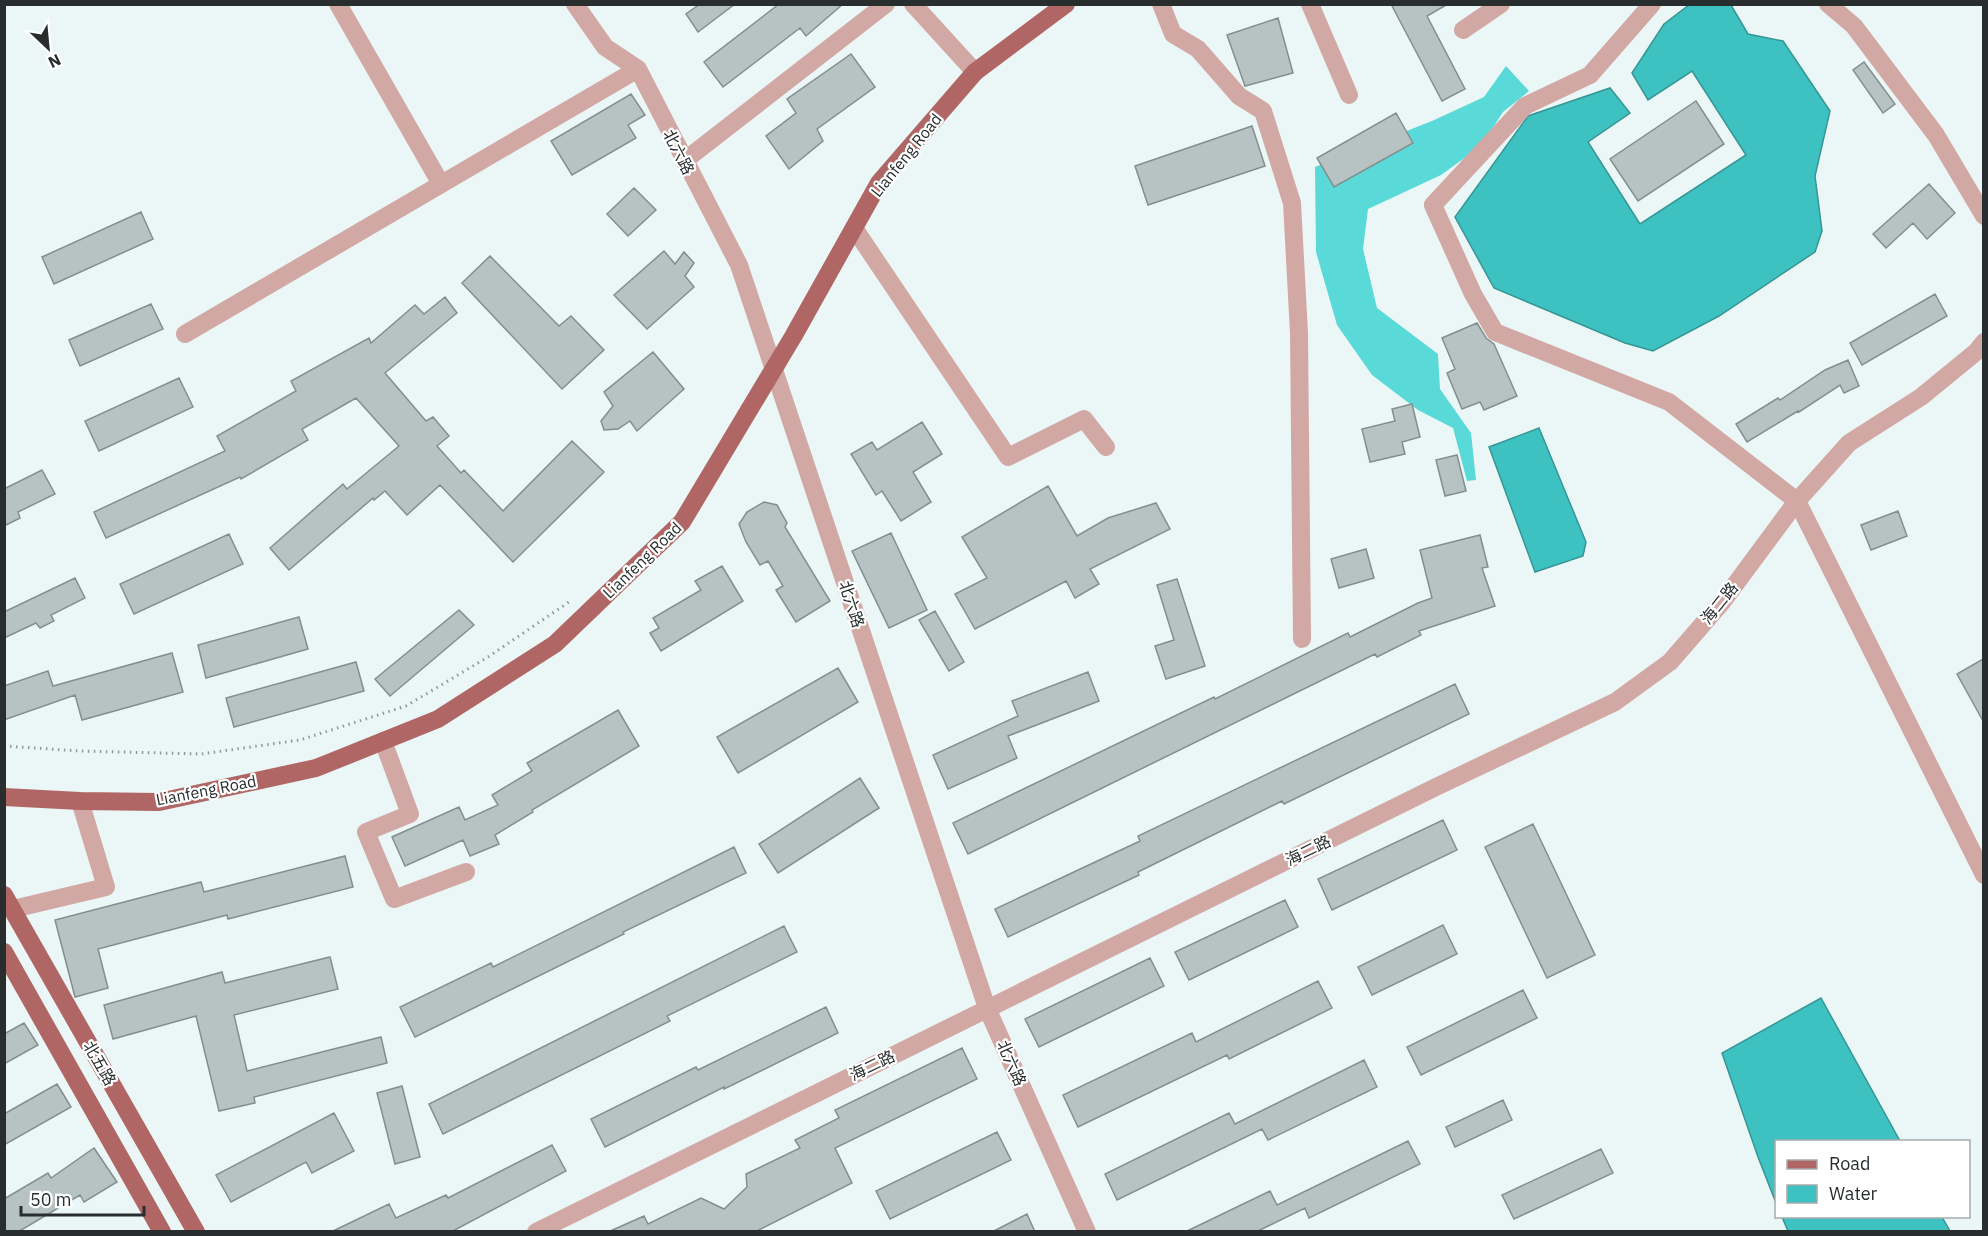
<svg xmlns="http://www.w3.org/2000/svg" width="1988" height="1236" font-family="'IBM Plex Sans','Noto Sans SC',sans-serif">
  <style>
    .forest { fill: #59d9d8 }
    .water { fill: #3dc2c1; stroke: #379595; stroke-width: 1.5 }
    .building { fill: #b7c3c3; stroke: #838f8e; stroke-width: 1.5 }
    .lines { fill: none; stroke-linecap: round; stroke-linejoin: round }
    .path { stroke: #909998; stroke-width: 3; stroke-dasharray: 1.5 4.5; stroke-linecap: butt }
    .minor { stroke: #d2a8a5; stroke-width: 18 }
    .major { stroke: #b06664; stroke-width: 18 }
    .labels { text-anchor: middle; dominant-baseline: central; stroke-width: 4.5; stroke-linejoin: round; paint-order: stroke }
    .street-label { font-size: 16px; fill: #282d2d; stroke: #fff }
  </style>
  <rect width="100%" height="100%" fill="#eaf7f6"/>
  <!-- forest -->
  <path class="forest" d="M 1506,66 L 1529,91 L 1503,112 L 1481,146 L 1441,175 L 1368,209 L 1363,249 L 1377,308 L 1438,354 L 1440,389 L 1471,433 L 1476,480 L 1467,481 L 1453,428 L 1418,410 L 1372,375 L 1337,325 L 1316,252 L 1315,167 L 1432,121 L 1484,97 Z"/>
  <!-- water -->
  <path class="water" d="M 1689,5 L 1731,5 L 1748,34 L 1783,41 L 1830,111 L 1815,176 L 1822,231 L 1815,252 L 1719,316 L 1653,351 L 1625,343 L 1494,288 L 1455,217 L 1528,116 L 1610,88 L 1630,113 L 1588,142 L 1640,224 L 1746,155 L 1692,71 L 1648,100 L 1632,73 L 1664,24 Z
    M 1539,428 L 1586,542 L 1583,556 L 1535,572 L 1489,447 Z
    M 1821,998 L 1900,1141 L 1776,1142 L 1776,1203 L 1758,1157 L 1722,1053 Z
    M 1782,1217 L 1942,1217 L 1950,1231 L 1788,1231 Z"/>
  <!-- building -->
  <path class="building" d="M 700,4 L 735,4 L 698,32 L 686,14 Z
    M 779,4 L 843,4 L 806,36 L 800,28 L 723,87 L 704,62 Z
    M 1391,4 L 1448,4 L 1427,16 L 1465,89 L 1442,101 Z
    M 1278,18 L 1293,73 L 1245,86 L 1227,35 Z
    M 851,54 L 875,87 L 817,129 L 823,141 L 789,169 L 766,136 L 796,113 L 787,99 Z
    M 1864,62 L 1895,104 L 1883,113 L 1853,70 Z
    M 631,94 L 645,115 L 628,125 L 636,138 L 572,175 L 551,141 Z
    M 1696,101 L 1724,144 L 1638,201 L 1610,159 Z
    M 1396,113 L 1413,143 L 1334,187 L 1317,158 Z
    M 1252,126 L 1265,166 L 1148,205 L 1135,166 Z
    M 1929,184 L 1955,213 L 1927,239 L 1913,223 L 1886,248 L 1873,234 Z
    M 634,188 L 656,210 L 628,236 L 607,214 Z
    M 141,212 L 153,239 L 54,284 L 42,257 Z
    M 664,251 L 675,264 L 684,252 L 694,263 L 685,276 L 694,287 L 647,329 L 614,295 Z
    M 490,256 L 559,326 L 571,316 L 604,350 L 562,389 L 462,283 Z
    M 1935,294 L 1947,316 L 1862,365 L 1850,343 Z
    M 445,297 L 457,313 L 385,373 L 426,421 L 433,417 L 449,436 L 437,446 L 461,473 L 464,470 L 503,511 L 572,441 L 604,472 L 513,562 L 440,485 L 407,515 L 385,491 L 374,500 L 373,498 L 289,570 L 270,548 L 343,484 L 347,489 L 399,446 L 356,398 L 302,429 L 308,440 L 241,479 L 240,477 L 106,538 L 94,512 L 225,451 L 217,436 L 296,391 L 291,381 L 369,338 L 371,343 L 415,305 L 424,314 Z
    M 151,304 L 163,329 L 80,366 L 69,340 Z
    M 1477,323 L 1486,338 L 1494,344 L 1517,396 L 1484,410 L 1480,402 L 1462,409 L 1447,373 L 1455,369 L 1442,338 Z
    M 653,352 L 684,389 L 637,431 L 630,421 L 618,429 L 604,430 L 601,421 L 613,406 L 604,392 Z
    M 1848,360 L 1859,386 L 1844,393 L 1840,385 L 1799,412 L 1798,411 L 1747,442 L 1736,424 L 1778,398 L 1780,400 L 1825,370 Z
    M 179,378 L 193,407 L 99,451 L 85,421 Z
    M 1412,404 L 1420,437 L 1402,442 L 1405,454 L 1370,462 L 1362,429 L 1395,421 L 1392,409 Z
    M 922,422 L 942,454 L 913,472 L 931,502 L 901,521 L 882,491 L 876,495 L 851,454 L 872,442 L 877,450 Z
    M 1457,455 L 1466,491 L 1445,496 L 1436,460 Z
    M 42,470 L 55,494 L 18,512 L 20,518 L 4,526 L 4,489 Z
    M 1048,486 L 1077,536 L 1108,518 L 1156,503 L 1170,529 L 1090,569 L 1099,584 L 1075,598 L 1066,581 L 975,629 L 955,594 L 987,578 L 962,537 Z
    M 764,502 L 777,505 L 787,523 L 785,527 L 830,601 L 796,622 L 776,590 L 783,586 L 768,561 L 760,565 L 746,542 L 739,524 L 747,512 Z
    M 1898,511 L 1907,536 L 1871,550 L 1861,525 Z
    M 891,533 L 927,610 L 889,628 L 852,551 Z
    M 229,534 L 243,564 L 134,614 L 120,584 Z
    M 1480,535 L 1488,567 L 1482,568 L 1495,606 L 1419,631 L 1421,635 L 1377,657 L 1375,654 L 968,854 L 953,823 L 1214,697 L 1215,699 L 1348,633 L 1350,637 L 1418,603 L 1432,598 L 1420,550 Z
    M 1366,549 L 1374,578 L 1339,588 L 1331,559 Z
    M 722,566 L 743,601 L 661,651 L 650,633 L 659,628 L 653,618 L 701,590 L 695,581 Z
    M 75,578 L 85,598 L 51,615 L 54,621 L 40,628 L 36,623 L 4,638 L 4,612 Z
    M 1177,579 L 1205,666 L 1166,679 L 1155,646 L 1174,640 L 1157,585 Z
    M 459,610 L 474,625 L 390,696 L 375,679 Z
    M 935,611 L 964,662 L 949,671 L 919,620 Z
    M 299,617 L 308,649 L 206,678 L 198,645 Z
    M 172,653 L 183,692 L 82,720 L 75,695 L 4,720 L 4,686 L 48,671 L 53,686 Z
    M 1983,659 L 1983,721 L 1957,674 Z
    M 356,662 L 364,691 L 234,727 L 226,698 Z
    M 838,668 L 858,702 L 738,773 L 717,737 Z
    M 1088,672 L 1099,701 L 1008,736 L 1017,758 L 948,789 L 933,755 L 1018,716 L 1012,701 Z
    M 1455,684 L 1469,714 L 1284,804 L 1282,801 L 1138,872 L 1139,875 L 1008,937 L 995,909 L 1140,841 L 1138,836 Z
    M 618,710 L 639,746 L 532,810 L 533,812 L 495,835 L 499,844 L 470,856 L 463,840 L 405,866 L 392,837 L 459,807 L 465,820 L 498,805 L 492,795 L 532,771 L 527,763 Z
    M 860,778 L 879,808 L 778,873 L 759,844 Z
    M 1443,820 L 1457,850 L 1332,910 L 1318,879 Z
    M 1533,824 L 1595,955 L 1547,978 L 1485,847 Z
    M 734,847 L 746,873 L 623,932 L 624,934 L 415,1037 L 400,1007 L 491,963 L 493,967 Z
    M 345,856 L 353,887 L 228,919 L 227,915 L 98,949 L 108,988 L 75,997 L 55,920 L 201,882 L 204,892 Z
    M 1285,900 L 1298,927 L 1189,980 L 1175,952 Z
    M 1443,925 L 1457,954 L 1372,995 L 1358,967 Z
    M 784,926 L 797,952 L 667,1016 L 670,1021 L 443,1134 L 429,1104 Z
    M 330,957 L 338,989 L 234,1015 L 247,1071 L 381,1037 L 387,1063 L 254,1097 L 255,1103 L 219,1111 L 196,1016 L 113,1039 L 104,1005 L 222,972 L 225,983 Z
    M 1150,958 L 1164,986 L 1039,1047 L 1025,1019 Z
    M 1318,981 L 1332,1008 L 1229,1059 L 1227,1055 L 1078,1127 L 1063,1095 L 1192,1033 L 1196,1042 Z
    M 1523,990 L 1537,1018 L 1421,1075 L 1407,1047 Z
    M 826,1007 L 838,1033 L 724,1089 L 724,1087 L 605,1147 L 591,1119 L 696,1067 L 698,1070 Z
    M 24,1023 L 38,1045 L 4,1064 L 4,1034 Z
    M 962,1048 L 977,1079 L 835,1148 L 852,1183 L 755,1232 L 608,1232 L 644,1216 L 648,1224 L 701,1198 L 724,1209 L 747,1187 L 746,1174 L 800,1148 L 795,1140 L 839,1118 L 835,1110 Z
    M 1364,1060 L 1377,1087 L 1268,1140 L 1262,1129 L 1117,1200 L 1105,1174 L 1229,1113 L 1235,1124 Z
    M 57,1084 L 71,1107 L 4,1145 L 4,1114 Z
    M 402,1086 L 420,1157 L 395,1164 L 377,1093 Z
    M 1503,1100 L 1512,1120 L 1455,1147 L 1446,1127 Z
    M 334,1113 L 354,1151 L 312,1173 L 306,1162 L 231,1202 L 216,1175 Z
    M 997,1132 L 1011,1160 L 890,1219 L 876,1191 Z
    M 1408,1141 L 1420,1164 L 1309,1218 L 1305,1208 L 1256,1232 L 1185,1232 L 1270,1191 L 1277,1205 Z
    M 552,1145 L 566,1171 L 451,1232 L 331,1232 L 389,1204 L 396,1218 L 446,1195 L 448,1198 Z
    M 94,1148 L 117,1182 L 84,1202 L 80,1195 L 18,1232 L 4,1232 L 4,1199 L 48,1173 L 51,1178 Z
    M 1601,1149 L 1613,1173 L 1514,1219 L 1502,1195 Z
    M 1027,1214 L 1035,1232 L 992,1232 Z"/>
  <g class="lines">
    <!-- path -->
    <path class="path" d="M 4,746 L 80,751 L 201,754 L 300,740 L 406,706 L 488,657 L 569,602"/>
    <!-- minor -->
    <path class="minor" d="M 338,4 L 441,184
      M 575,4 L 605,47 L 638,69 L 739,265 L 987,1008 L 1087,1232
      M 913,4 L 975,72
      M 1161,4 L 1173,34 L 1198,49 L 1239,96 L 1263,111 L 1292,203 L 1299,333 L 1302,639
      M 1310,4 L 1349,95
      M 1652,4 L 1590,75 L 1525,106 L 1433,205 L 1473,294 L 1495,332 L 1669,402 L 1797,501 L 1984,875
      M 1828,4 L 1854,26 L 1936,135 L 1984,216
      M 1463,30 L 1501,4
      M 684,161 L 886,4
      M 854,228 L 1008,457 L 1084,419 L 1106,447
      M 185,334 L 638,69
      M 383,741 L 410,814 L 366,832 L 394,899 L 466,872
      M 13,909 L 106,887 L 80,801
      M 536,1232 L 1438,786 L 1615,702 L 1670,662 L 1723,601 L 1797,501 L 1849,443 L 1921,397 L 1976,352 L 1984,342"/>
    <!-- major -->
    <path class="major" d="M 4,797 L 80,801 L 159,802 L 316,768 L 438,719 L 555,644 L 682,522 L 794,335 L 879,183 L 975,72 L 1066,4
      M 4,895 L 196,1232
      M 4,952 L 162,1232"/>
  </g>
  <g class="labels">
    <!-- street labels -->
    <g class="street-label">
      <text transform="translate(679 152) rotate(63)">北六路</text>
      <text transform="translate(906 155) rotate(-51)">Lianfeng Road</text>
      <text transform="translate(642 560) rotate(-44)">Lianfeng Road</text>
      <text transform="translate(1719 603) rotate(-51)">海二路</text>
      <text transform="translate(852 604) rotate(72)">北六路</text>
      <text transform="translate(206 790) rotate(-11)">Lianfeng Road</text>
      <text transform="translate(1308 850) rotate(-26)">海二路</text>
      <text transform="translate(100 1063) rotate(60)">北五路</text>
      <text transform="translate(1012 1063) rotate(66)">北六路</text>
      <text transform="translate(872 1065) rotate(-26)">海二路</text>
    </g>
  </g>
  <!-- border -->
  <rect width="1988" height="1236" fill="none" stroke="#282d2d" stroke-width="12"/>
  <!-- legend -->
  <rect x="1775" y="1140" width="195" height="78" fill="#ffffff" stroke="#a9abab" stroke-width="1.5"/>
  <rect x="1787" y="1160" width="30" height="9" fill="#b06664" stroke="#a9abab" stroke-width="1.5"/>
  <text x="1829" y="1170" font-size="18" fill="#282d2d">Road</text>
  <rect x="1787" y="1185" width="30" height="18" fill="#3dc2c1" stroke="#a9abab" stroke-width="1.5"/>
  <text x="1829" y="1200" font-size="18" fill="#282d2d">Water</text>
  <!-- north arrow -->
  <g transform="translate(48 48) rotate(154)" stroke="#ffffff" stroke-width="4.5" paint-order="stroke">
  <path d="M0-4.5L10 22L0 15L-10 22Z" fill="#282d2d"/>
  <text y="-9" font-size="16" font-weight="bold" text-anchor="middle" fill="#282d2d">N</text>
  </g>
  <!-- scale -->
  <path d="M21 1206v9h123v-9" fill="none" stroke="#282d2d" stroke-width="3"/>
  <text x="30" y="1206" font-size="18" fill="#282d2d" stroke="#ffffff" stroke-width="4.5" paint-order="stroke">50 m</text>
</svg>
